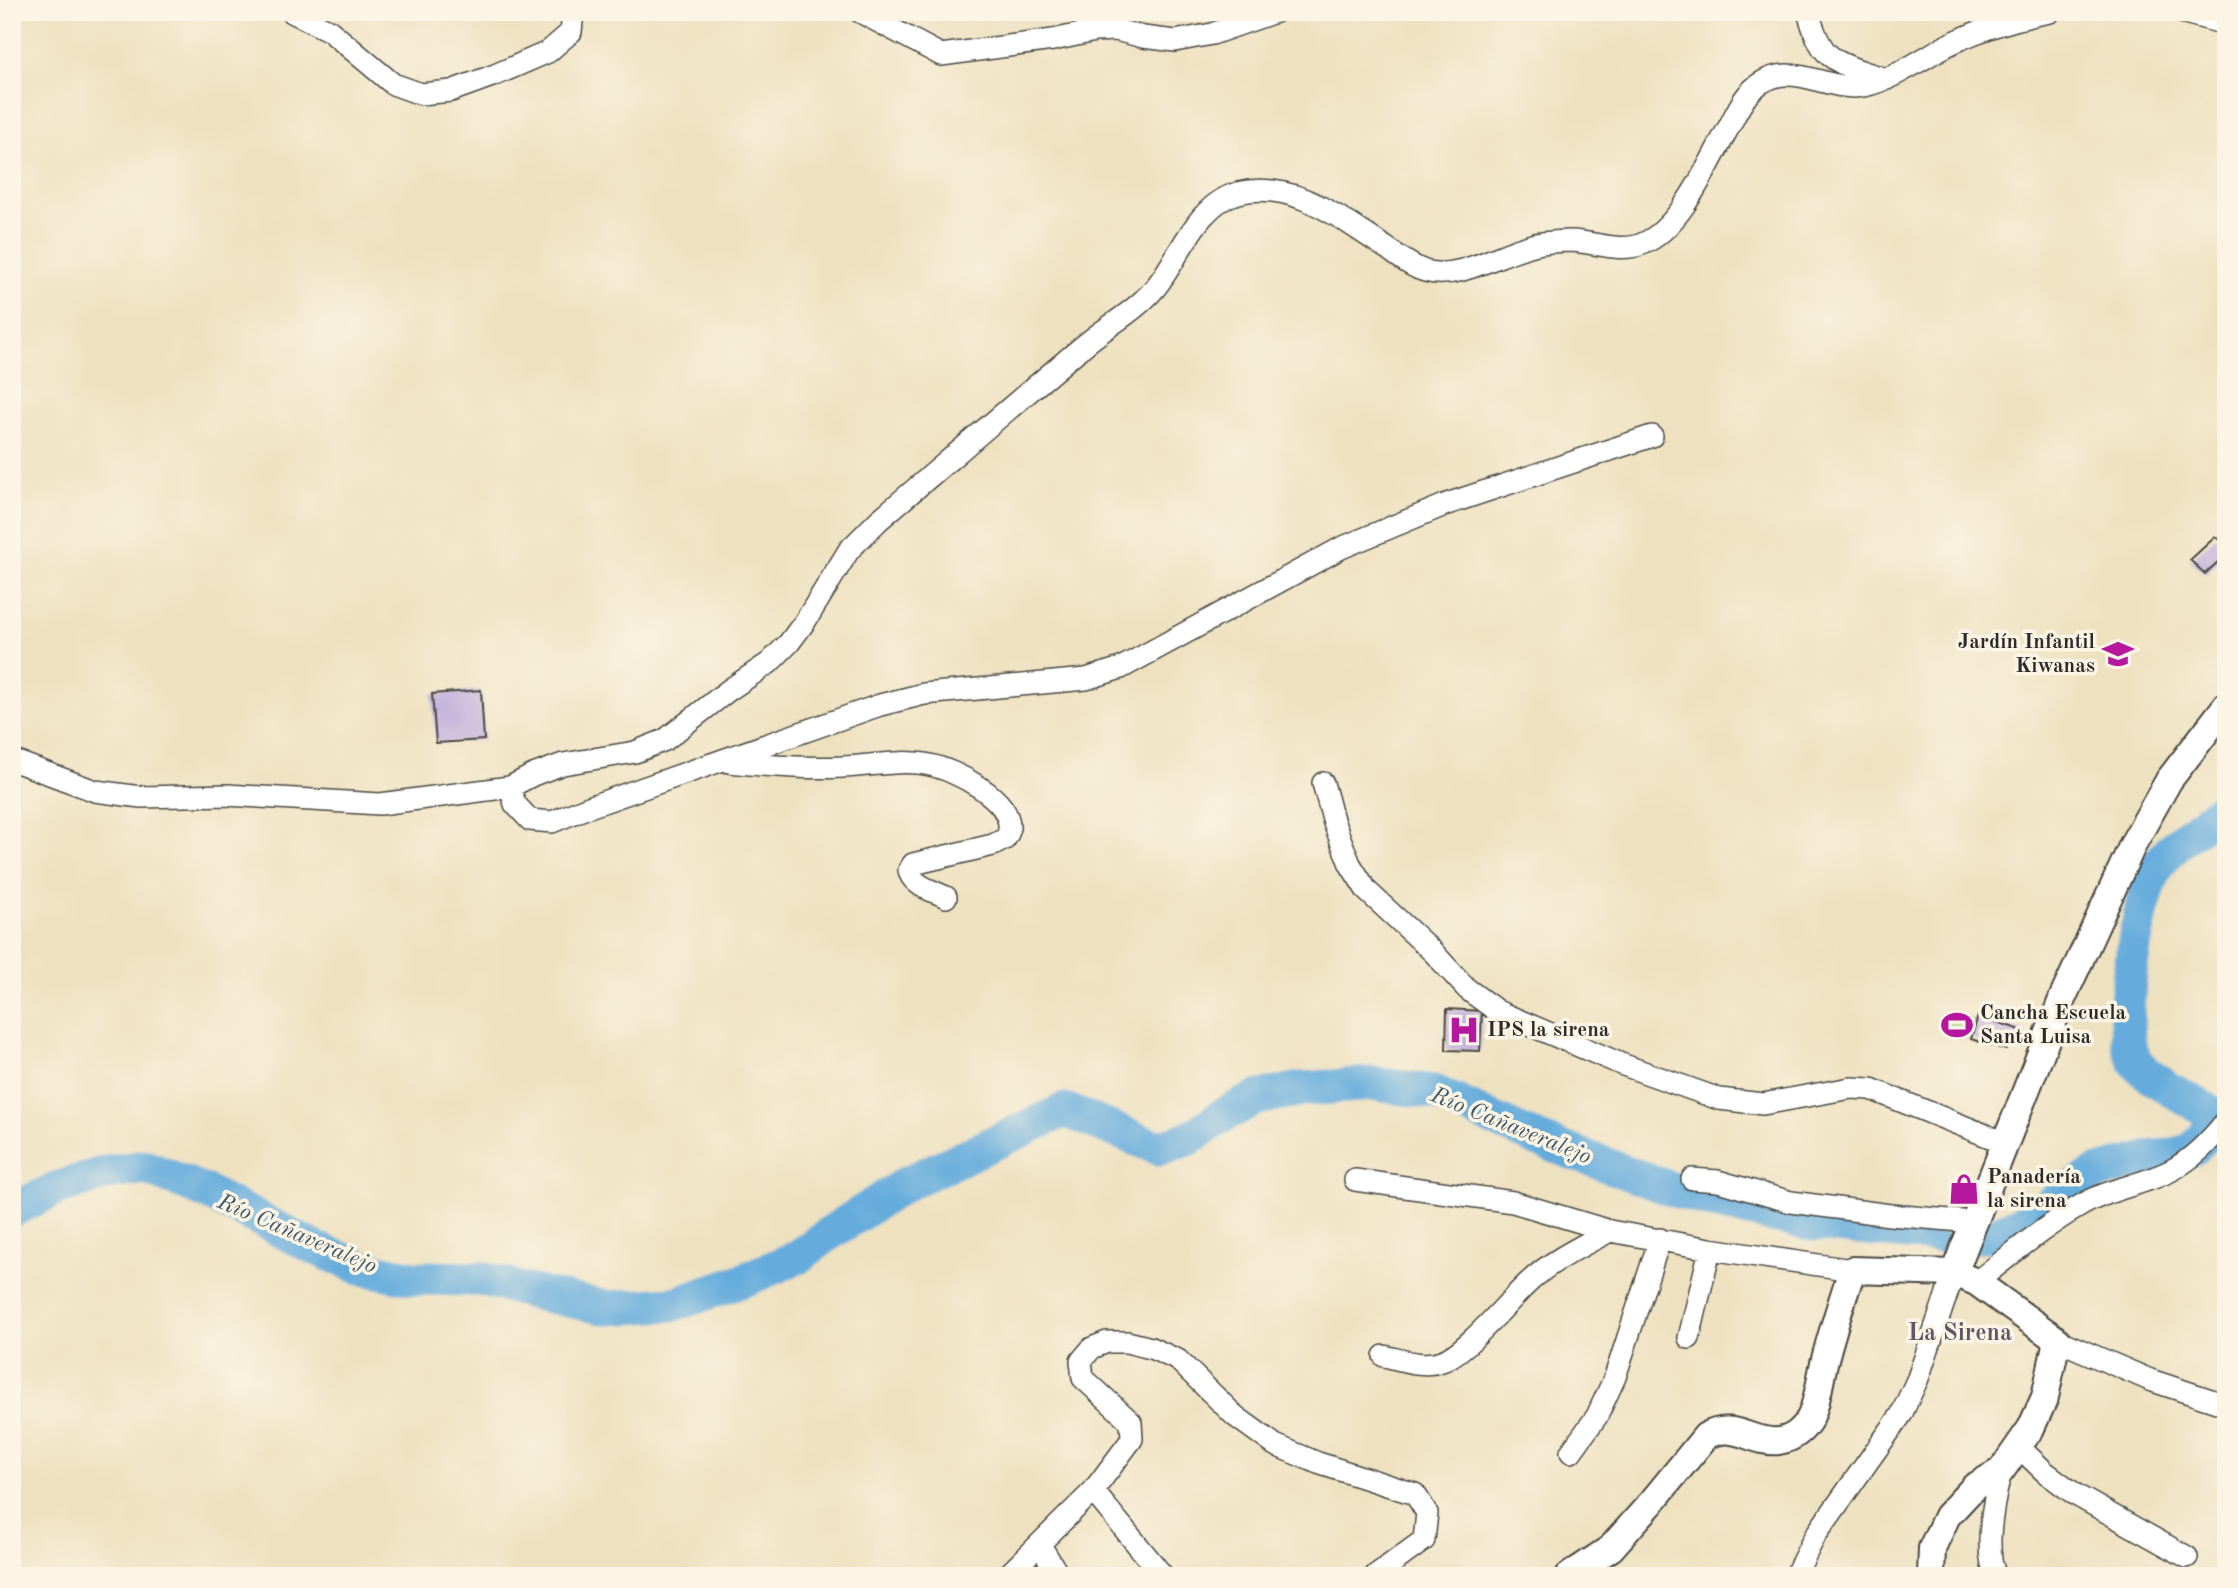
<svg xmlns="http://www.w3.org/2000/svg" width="2238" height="1588" font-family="'Old Standard TT',serif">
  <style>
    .green { fill: #a4ce7a; stroke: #687c52; stroke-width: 2 }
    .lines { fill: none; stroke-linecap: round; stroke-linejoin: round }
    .river { stroke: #65acdc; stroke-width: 35 }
    .building { fill: #bba9da }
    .minor-casing { stroke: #484641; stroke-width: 24 }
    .tertiary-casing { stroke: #484641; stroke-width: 30 }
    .minor { stroke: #fff; stroke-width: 21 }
    .tertiary { stroke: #fff; stroke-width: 26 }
    .labels { text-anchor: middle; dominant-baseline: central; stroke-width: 7; stroke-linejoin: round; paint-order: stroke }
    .poi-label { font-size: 21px; font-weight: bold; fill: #2b2b2b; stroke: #fcf5e5; text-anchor: start }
    .water-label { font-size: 23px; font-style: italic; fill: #3f5869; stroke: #fcf5e5 }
    .quarter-label { font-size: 24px; font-weight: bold; fill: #5d5768; stroke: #fcf5e5 }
  </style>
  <rect width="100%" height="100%" fill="#fcf5e5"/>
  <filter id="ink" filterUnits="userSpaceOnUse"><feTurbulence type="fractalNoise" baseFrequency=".0143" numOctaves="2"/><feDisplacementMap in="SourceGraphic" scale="14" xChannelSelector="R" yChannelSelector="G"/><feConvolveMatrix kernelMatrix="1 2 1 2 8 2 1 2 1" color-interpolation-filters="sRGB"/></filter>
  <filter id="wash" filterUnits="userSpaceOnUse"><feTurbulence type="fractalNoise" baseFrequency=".00686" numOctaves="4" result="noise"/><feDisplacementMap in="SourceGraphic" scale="28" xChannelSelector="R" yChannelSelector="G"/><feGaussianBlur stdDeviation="1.57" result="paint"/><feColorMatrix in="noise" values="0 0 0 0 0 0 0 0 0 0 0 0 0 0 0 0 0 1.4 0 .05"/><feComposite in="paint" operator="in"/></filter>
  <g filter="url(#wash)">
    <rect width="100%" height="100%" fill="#eee1c0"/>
    <!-- green -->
    <path class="green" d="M 1947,1011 L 1974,1021 L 1967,1038 L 1940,1028 Z"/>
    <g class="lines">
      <!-- river -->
      <path class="river" d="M 12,1210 L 56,1189 L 106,1173 L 145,1167 L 206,1192 L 313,1247 L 362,1268 L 413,1278 L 483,1279 L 535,1293 L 607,1308 L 674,1304 L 744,1280 L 798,1257 L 830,1233 L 907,1183 L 1065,1110 L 1159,1148 L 1190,1138 L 1225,1114 L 1257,1098 L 1301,1089 L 1374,1084 L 1434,1092 L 1539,1140 L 1671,1189 L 1714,1202 L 1805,1223 L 1929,1235 L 1968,1236 L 1995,1234 L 2038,1214 L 2060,1196 L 2096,1173 L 2155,1157 L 2175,1156 L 2193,1149 L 2206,1135 L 2213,1119 L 2211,1112 C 2189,1100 2152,1082 2136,1062 C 2113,1033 2139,889 2161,861 C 2178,839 2204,823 2226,805"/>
    </g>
    <g id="blocks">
      <!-- building -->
      <path class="building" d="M 2215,537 L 2226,544 L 2226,567 L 2220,560 L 2205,574 L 2190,560 Z
        M 481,690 L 484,740 L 436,743 L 432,694 Z
        M 1447,1009 L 1482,1011 L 1480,1051 L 1446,1050 Z
        M 1978,1016 L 2024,1031 L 2021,1043 L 2009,1039 L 2006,1050 L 1971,1039 Z"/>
    </g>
  </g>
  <g filter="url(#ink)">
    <use href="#blocks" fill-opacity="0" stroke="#484641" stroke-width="2"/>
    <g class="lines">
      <defs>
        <path id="minor" d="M 292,12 L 330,31 L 393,84 L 421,94 L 451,91 L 495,75 L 548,52 L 571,32 L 573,12
          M 860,12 L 941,55 L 1053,40 L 1095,31 L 1116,30 L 1143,37 L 1175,41 L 1212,34 L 1275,12
          M 1808,12 C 1812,25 1817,42 1826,52 C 1838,66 1870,74 1887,79
          M 2181,12 L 2226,24
          M 12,762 L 20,763 L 95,791 L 141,797 L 227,795 L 380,804 L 510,787 L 533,775 L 563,764 L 635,752 L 665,740 L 729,690 L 769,663 L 789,643 L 806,620 L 849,550 L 879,520 C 947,462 1014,404 1082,347 C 1105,327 1135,312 1155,288 C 1180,258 1196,204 1238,193 C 1295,179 1343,221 1388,249 C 1399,257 1412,267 1425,271 C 1462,282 1505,248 1542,243 C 1551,242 1562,241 1571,241 C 1594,242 1620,253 1642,244 C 1681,229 1710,160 1730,125 C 1736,113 1743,98 1753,89 C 1790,56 1825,93 1864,86 C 1897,79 1924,56 1954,42 C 1984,28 2018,18 2050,12
          M 729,762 C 767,766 805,769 843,767 C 871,766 902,759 930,765 C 954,770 1012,798 1009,829 C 1009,833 1007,836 1005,839 L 993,845 L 913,864 L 909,870 C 912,886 932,890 946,897
          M 1323,783 L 1334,823 L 1350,864 L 1367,891 L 1433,952 L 1467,989 L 1497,1011 L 1621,1064 L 1719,1099 L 1763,1104 L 1851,1088 L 1871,1089 L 2005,1143
          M 510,787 L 515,804 L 530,820 L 552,822 L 586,808 L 880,705 L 924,694 L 1086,679 L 1121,668 L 1341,548 L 1447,504 L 1652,436
          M 1692,1179 L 1718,1181 L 1791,1202 L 1890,1215 L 1974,1222
          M 1355,1180 L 1513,1202 L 1610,1231 L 1710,1249 L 1852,1270
          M 1976,1282 C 2010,1256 2043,1227 2080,1206 C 2108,1189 2142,1185 2170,1171 C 2193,1159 2210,1141 2226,1121
          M 1689,1338 L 1710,1249
          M 2057,1340 L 2150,1380 L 2226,1405
          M 1384,1356 C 1403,1360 1423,1368 1442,1361 C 1467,1352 1507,1302 1529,1282 C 1552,1260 1582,1246 1610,1231
          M 2018,1446 L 2045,1472 L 2076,1495 L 2187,1557
          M 1571,1452 L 1597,1416 L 1615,1377 L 1660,1239
          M 1093,1491 L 1163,1576
          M 1040,1545 L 1059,1576
          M 1007,1576 L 1093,1491 L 1132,1439 L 1131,1422 L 1083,1378 L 1081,1361 L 1092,1348 L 1107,1342 L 1127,1342 L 1151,1348 L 1178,1360 L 1235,1416 L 1275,1445 L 1318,1463 L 1415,1494 L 1427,1513 L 1424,1540 L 1376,1575
          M 1795,1576 L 1815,1536 L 1901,1415 L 1918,1378 L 1954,1273
          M 1996,1576 C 1983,1549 1994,1499 2001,1471"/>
        <path id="tertiary" d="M 1954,1273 L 2063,997 L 2134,842 L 2169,780 L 2226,706
          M 1569,1576 L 1611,1548 L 1651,1503 L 1706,1436 C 1734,1420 1751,1444 1779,1441 C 1793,1439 1805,1429 1811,1416 C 1818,1400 1820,1380 1824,1363 C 1832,1331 1842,1301 1852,1270 L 1954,1273 L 1976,1282 L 2057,1340 L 2045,1397 L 2031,1428 L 2001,1471 L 1974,1487 L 1947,1516 L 1932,1548 L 1931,1576"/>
      </defs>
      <!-- minor casing -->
      <use href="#minor" class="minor-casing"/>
      <!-- tertiary casing -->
      <use href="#tertiary" class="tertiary-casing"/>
      <!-- minor -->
      <use href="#minor" class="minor"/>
      <!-- tertiary -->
      <use href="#tertiary" class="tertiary"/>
    </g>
  </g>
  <!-- icons -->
  <defs>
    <symbol id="school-bare" viewBox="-9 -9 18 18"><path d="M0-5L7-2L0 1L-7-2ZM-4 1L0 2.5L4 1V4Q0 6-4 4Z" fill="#b5179e" stroke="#fcf5e5" stroke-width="2.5" paint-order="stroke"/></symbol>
    <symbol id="stadium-bare" viewBox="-9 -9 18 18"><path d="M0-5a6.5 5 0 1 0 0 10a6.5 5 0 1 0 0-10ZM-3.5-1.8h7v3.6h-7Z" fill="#b5179e" stroke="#fcf5e5" stroke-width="2.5" paint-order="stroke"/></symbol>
    <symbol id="hospital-bare" viewBox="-9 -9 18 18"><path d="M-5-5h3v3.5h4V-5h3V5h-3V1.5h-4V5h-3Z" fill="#b5179e" stroke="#fcf5e5" stroke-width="2.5" paint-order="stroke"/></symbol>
    <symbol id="shop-bare" viewBox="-9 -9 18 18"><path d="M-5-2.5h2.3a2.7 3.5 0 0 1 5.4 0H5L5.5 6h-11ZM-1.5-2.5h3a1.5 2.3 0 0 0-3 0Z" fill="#b5179e" stroke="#fcf5e5" stroke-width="2.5" paint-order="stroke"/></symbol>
  </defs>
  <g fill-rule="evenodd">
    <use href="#school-bare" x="2096" y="632" width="44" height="44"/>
    <use href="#stadium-bare" x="1935" y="1003" width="44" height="44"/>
    <use href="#hospital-bare" x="1442" y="1008" width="44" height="44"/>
    <use href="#shop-bare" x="1942" y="1167" width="44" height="44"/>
  </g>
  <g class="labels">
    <!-- poi labels -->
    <g class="poi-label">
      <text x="2095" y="642" text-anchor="end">Jardín Infantil<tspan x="2095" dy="24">Kiwanas</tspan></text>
      <text x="1980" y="1013">Cancha Escuela<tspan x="1980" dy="24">Santa Luisa</tspan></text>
      <text x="1487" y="1030">IPS la sirena</text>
      <text x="1987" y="1177">Panadería<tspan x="1987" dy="24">la sirena</tspan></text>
    </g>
    <!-- water labels -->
    <g class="water-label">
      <text transform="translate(1511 1126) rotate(22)">Río Cañaveralejo</text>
      <text transform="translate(297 1234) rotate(23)">Río Cañaveralejo</text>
    </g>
    <!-- quarter labels -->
    <g class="quarter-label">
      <text x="1960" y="1334">La Sirena</text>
    </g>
  </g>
  <!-- margin -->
  <rect width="2238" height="1588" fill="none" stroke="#fcf5e5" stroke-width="42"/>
</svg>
